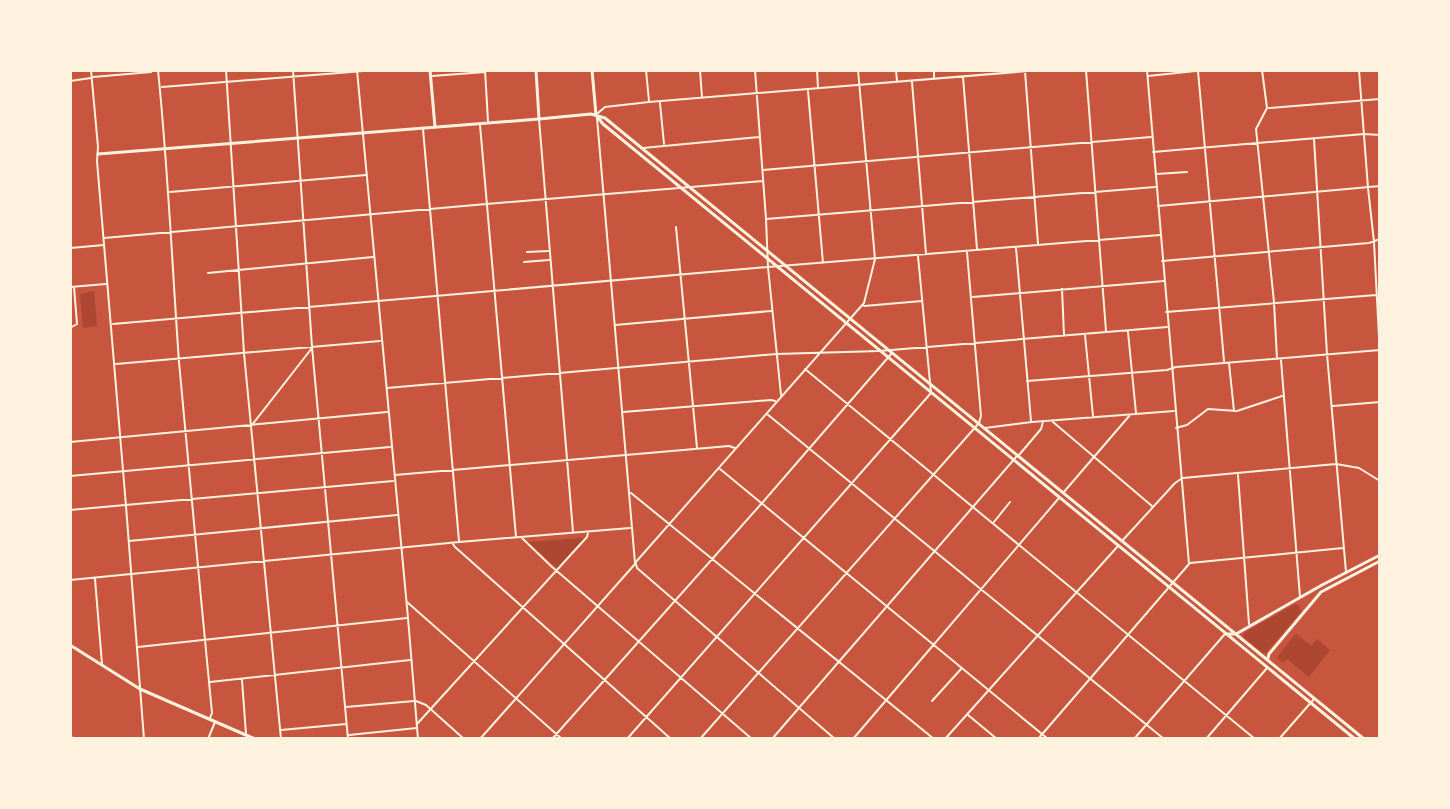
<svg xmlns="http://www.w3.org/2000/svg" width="1450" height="809" font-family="'Titillium Web',sans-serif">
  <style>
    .green { fill: #ae4732 }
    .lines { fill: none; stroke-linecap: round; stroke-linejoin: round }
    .minor { stroke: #fff3e0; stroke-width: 2 }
    .tertiary { stroke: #fff3e0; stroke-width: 2 }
    .secondary { stroke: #fff3e0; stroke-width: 3 }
    .primary { stroke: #fff3e0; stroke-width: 3 }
    .rail { stroke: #e9b49f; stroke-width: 2 }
  </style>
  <rect width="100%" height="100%" fill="#c8553d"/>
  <!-- green -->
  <path class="green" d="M 94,291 L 97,326 L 83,328 L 80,294 Z
    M 584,538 L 557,568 L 527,542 Z
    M 1295,604 L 1299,606 L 1301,612 L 1266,653 L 1263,653 L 1243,637 L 1244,633 Z
    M 1296,633 L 1311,646 L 1317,639 L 1330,650 L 1309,677 L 1287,659 L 1283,663 L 1278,659 L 1278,656 Z"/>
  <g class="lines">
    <!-- minor -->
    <path class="minor" d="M 158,70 C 168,167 172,264 179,362 C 189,479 201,596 212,713 L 210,718
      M 226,70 L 244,353 L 281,739
      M 293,70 L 312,347 L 348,739
      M 485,70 L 488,121
      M 646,70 L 649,101
      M 700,70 L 702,97
      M 755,70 L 766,219 L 768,267 L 781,395
      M 817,70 L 818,88
      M 896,70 L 897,81
      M 934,70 L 934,78
      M 1086,70 L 1106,331
      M 1262,70 L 1267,108 L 1256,129 L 1274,302 L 1277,359
      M 1359,70 L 1368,188 L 1374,242 L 1380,356
      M 1025,71 L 1038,244
      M 1198,71 L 1224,361
      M 432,76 L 485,72
      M 1148,76 L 1205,70
      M 93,77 L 151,72
      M 963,77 L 977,249
      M 912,82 L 926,254
      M 162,87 L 376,70
      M 808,91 L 823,263
      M 660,103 L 664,144
      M 1269,108 L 1380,99
      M 598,113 L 605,107 L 649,102 L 1041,70
      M 539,119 L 573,532
      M 480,125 L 516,537
      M 423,129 L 459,541
      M 1314,139 L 1327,354 L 1346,572
      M 643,148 L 759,137
      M 1153,152 L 1364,134 L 1380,135
      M 763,170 L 1151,137
      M 1156,174 L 1187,172
      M 170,192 L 366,175
      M 1158,206 L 1380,186
      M 766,219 L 1155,187
      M 676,227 L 697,448
      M 104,238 L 486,204 L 763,181
      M 70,248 L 104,245
      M 1016,248 L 1031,421
      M 527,252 L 548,251
      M 1162,261 L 1369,243 L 1380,239
      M 524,262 L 549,260
      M 208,273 L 373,257
      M 70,287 L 106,284
      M 1062,289 L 1064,335
      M 973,297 L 1164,281
      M 864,306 L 922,301
      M 1166,312 L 1376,295
      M 113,324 L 768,267 L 1160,235
      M 615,325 L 771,311
      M 70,328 L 77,324 L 74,287
      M 1128,332 L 1136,413
      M 1085,335 L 1093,416
      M 1281,360 L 1300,597
      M 1229,363 L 1234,411
      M 116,364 L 380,341
      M 805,369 L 1255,739
      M 1027,381 L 1167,370 L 1176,367 L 1380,350
      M 387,388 L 776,354 L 879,351 L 1167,327
      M 1333,406 L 1380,402
      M 623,412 L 771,400 L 775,401
      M 767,414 L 1164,739
      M 1053,422 L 1152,506
      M 252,425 L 312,348
      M 985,428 L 1032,422 L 1174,411
      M 1176,428 L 1187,425 L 1208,409 L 1237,411 L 1282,396
      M 70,442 L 387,412
      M 1019,455 L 1041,429 L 1043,422
      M 720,469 L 1048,739
      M 395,475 L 729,446 L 735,448
      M 1238,475 L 1249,624
      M 70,476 L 390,447
      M 1183,478 L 1336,464 L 1359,468 L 1380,481
      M 631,493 L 934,739
      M 1063,493 L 1130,415
      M 70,510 L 393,481
      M 994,522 L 1010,502
      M 522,538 L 551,566 L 752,739
      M 129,541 L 397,515
      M 453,544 L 455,547 L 671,739
      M 635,563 L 864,303 L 875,259 L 858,70
      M 1190,563 L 1343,548
      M 95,579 L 102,664
      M 70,580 L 459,542 L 630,528
      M 407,602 L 562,739
      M 138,647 L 407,618
      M 242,680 L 246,734
      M 210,682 L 410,660
      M 932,701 L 961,669
      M 346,707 L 414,701
      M 968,715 L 997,739
      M 417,724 L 576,549 L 587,537 L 588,533
      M 281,730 L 346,724
      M 349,735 L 417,728
      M 208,739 L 215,722
      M 552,739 L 762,503 L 892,353
      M 627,739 L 931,393 L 918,256
      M 700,739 L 979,423 L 981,416 L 967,252
      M 853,739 L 1059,498
      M 1206,739 L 1267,668
      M 1279,739 L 1314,699"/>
    <!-- tertiary -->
    <path class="tertiary" d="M 91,70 L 98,147 L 97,161 L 126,506 L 144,739
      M 357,70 L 408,618 L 418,739
      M 70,81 L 91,78
      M 597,118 L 635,563
      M 1122,541 L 1175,483 L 1181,479
      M 636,564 L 637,568 L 835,739
      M 416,701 L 426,705 L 464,739
      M 480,739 L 635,564
      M 772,739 L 1017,456
      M 945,739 L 1118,546
      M 1038,739 L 1189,564 L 1147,70
      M 1134,739 L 1224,635"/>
    <!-- secondary -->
    <path class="secondary" d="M 430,70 L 435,127
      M 98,154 L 539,119"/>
    <!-- primary -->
    <path class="primary" d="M 536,70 L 539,119 L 591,114 L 605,118 L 1364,739
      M 592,70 L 596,115
      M 596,115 L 603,124 L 1355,739
      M 1225,634 L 1236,634 L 1322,585 L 1380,555
      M 70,645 L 140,689 L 255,739
      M 1268,658 L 1269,654 L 1321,592 L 1380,561"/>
    <!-- rail -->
    <path class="rail" d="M 70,736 L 75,739"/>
  </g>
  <!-- border -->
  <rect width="1450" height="809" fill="none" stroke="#fff3e0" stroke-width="144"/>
</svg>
